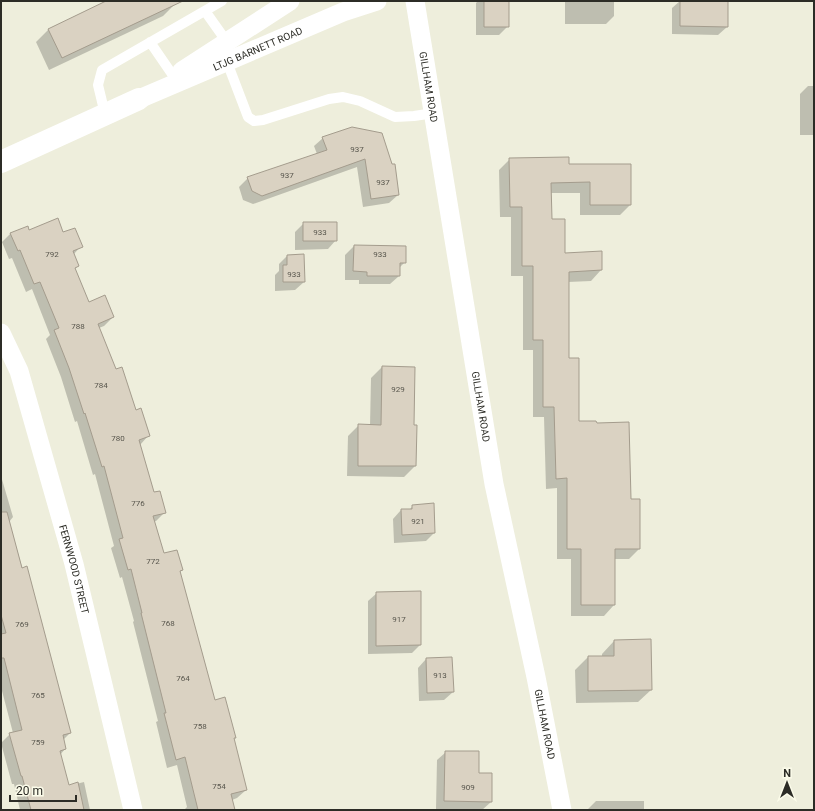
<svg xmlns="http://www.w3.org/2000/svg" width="815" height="811" font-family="Roboto,sans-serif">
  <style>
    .shadow { fill: #0003 }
    .building { fill: #dad2c2; stroke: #a49c8d }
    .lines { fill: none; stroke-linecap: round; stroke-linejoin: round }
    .lane { stroke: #fff; stroke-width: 10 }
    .street { stroke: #fff; stroke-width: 19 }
    .secondary { stroke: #fff; stroke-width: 22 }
    .labels { text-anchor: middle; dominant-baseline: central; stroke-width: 3.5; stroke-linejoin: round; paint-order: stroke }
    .number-label { font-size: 8px; fill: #58564d }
    .street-label { font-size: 10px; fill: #2c2c26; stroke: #fbfbe9 }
  </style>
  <rect width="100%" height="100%" fill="#eeeedc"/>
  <!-- shadow -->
  <path class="shadow" d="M 109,1 L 174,1 L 175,4 L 163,16 L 49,70 L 36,42 L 48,30 Z
    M 478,1 L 508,1 L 508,26 L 499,35 L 476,35 L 476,3 Z
    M 565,1 L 614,1 L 614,16 L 606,24 L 565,24 Z
    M 680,1 L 727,1 L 727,27 L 718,35 L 672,34 L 672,8 Z
    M 808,86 L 814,86 L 814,135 L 800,135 L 800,94 Z
    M 352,128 L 398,195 L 389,203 L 363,207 L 357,167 L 253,204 L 243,200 L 239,187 L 248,178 L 317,154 L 314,146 L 323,138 Z
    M 510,159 L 568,165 L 630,205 L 620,215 L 580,215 L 580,193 L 551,193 L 551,220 L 564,254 L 601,270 L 591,281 L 568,282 L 568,359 L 578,422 L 630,500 L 639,549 L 629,559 L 614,559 L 614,605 L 604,616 L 571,616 L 571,559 L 557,559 L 557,488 L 546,489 L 544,417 L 533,417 L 533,350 L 523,350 L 523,276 L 511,276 L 511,217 L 500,217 L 499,170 Z
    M 304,223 L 336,240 L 328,249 L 295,250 L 295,232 Z
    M 29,231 L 63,234 L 81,246 L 74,254 L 78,266 L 75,269 L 88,303 L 113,317 L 104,326 L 99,328 L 115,370 L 148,436 L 140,445 L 153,494 L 165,512 L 156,521 L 153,522 L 163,555 L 182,570 L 179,573 L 214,701 L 235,738 L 233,739 L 246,790 L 237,798 L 232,800 L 234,810 L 184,810 L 187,807 L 177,765 L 167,768 L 156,722 L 158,721 L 133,622 L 134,621 L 122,577 L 120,578 L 111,548 L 114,546 L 95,474 L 93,475 L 77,421 L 75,422 L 61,377 L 46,339 L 50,335 L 32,289 L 26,292 L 12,258 L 9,259 L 2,242 L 11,233 Z
    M 354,246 L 405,262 L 399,268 L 399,276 L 390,284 L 359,284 L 359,280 L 345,280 L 345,255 Z
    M 287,256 L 304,282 L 295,290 L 275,291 L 275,275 L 279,271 L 279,264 Z
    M 382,367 L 413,426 L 416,426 L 415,466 L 404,477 L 347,476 L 348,436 L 359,425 L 370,426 L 371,378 Z
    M 1,476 L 13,517 L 9,522 L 70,733 L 63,740 L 65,749 L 60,755 L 68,786 L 84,782 L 90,810 L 20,810 L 14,784 L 12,784 L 1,743 L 10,734 L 13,733 L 1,687 Z
    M 413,506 L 434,533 L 426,541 L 394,543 L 393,519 L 401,510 L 409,510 Z
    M 377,593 L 420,645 L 412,653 L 368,654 L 368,601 Z
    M 614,641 L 651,690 L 638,702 L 576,703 L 575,670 L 588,657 L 602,657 L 602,654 Z
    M 426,659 L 453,692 L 444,700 L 419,701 L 418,668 Z
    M 446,752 L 478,774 L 491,802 L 482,810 L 436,809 L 437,760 Z
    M 596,801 L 644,801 L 644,810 L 587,810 Z"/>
  <!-- building -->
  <path class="building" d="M 106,1 L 183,1 L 62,58 L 48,29 Z
    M 484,1 L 509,1 L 509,27 L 484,27 Z
    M 680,1 L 728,1 L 728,27 L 680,26 Z
    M 352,127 L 382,133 L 392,164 L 395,164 L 399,195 L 371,199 L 365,159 L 262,196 L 252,191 L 247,177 L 327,150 L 322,137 Z
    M 569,157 L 569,164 L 631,164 L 631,205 L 590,205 L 590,182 L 551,183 L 552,219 L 565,219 L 565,253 L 602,251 L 602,270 L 569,272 L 569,358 L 579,358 L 579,421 L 596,421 L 597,423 L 629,422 L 631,499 L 640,499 L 640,549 L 615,549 L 615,605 L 581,605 L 581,549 L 567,549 L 567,478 L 556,479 L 554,407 L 543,407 L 543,340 L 533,340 L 533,266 L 522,266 L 522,207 L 510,207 L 509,158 Z
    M 58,218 L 63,232 L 75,228 L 83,247 L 73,251 L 79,266 L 75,268 L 89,302 L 105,295 L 114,317 L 98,324 L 116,369 L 122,367 L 136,410 L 141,408 L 150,436 L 139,440 L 154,492 L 160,491 L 166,513 L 153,516 L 164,553 L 177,550 L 183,570 L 180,571 L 215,700 L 225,697 L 236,738 L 234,738 L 247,790 L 231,794 L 235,810 L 198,810 L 185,757 L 176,760 L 164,713 L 166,713 L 141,613 L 142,613 L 131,569 L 128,570 L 119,539 L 123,538 L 104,466 L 102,467 L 85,413 L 84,414 L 69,368 L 54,330 L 59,328 L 40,282 L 34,284 L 20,250 L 18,251 L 10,233 L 28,226 L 29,230 Z
    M 303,222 L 337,222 L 337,241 L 303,241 Z
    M 354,245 L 406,246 L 406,263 L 400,263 L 400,276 L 367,276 L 367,272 L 353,271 Z
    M 304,254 L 305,282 L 283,282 L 283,265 L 287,265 L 287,255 Z
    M 382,366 L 415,367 L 414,425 L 417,425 L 416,466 L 358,466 L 358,424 L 381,425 Z
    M 434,503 L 435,533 L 402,535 L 401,509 L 412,509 L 412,505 Z
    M 1,512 L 7,512 L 22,568 L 27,566 L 71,733 L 63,735 L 66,749 L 60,751 L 69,785 L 78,782 L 84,810 L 31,810 L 22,776 L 21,776 L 9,733 L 22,730 L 4,658 L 1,658 L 1,634 L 6,633 L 1,615 Z
    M 421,591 L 421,645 L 376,646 L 376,592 Z
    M 651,639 L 652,690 L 588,691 L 588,656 L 614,656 L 614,640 Z
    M 452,657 L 454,692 L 427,693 L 426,658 Z
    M 445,751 L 479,751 L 479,773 L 492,773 L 492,802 L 444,801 Z"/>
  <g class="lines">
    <!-- lane -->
    <path class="lane" d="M 205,11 L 227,42
      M 150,42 L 174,77
      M 227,62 L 248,117 L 254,121 L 263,120 L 329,99 L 343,97 L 360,101 L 395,117 L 414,116 L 434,113
      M 105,114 L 98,85 L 102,70 L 222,1"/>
    <!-- street -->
    <g class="street">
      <path id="s1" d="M 415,1 L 494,484 L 536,677 L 562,810"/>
      <path d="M 182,71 L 290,1"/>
      <path id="s2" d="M 139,99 L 343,12 L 377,1"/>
      <path id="s3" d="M 1,333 L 19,371 L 74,564 L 133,810"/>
    </g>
    <!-- secondary -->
    <path class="secondary" d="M 1,162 L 139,99"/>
  </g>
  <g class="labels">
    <!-- number labels -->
    <g class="number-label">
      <text x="357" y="149">937</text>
      <text x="287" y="175">937</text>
      <text x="383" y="182">937</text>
      <text x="320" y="232">933</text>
      <text x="52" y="254">792</text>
      <text x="380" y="254">933</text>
      <text x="294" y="274">933</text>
      <text x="78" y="326">788</text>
      <text x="101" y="385">784</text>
      <text x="398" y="389">929</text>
      <text x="118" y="438">780</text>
      <text x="138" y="503">776</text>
      <text x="418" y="521">921</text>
      <text x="153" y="561">772</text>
      <text x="399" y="619">917</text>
      <text x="168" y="623">768</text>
      <text x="22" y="624">769</text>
      <text x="440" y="675">913</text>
      <text x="183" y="678">764</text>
      <text x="38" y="695">765</text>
      <text x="200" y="726">758</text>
      <text x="38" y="742">759</text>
      <text x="219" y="786">754</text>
      <text x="468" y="787">909</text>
    </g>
    <!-- street labels -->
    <g class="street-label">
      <text stroke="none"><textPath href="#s2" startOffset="129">LTJG BARNETT ROAD</textPath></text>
      <text stroke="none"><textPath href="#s1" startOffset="87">GILLHAM ROAD</textPath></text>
      <text stroke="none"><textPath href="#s1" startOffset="411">GILLHAM ROAD</textPath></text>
      <text stroke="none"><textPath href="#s3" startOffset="248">FERNWOOD STREET</textPath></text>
      <text stroke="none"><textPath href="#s1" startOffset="735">GILLHAM ROAD</textPath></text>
    </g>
  </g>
  <!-- border -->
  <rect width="815" height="811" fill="none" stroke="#2c2c26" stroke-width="4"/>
  <!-- north arrow -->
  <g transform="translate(787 783)" stroke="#fbfbe9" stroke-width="3" paint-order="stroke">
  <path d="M0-3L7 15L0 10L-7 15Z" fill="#2c2c26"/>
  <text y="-6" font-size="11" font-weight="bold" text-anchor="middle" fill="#2c2c26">N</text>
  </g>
  <!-- scale -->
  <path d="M10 795v6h66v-6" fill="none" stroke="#2c2c26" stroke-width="2"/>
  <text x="16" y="795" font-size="12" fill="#2c2c26" stroke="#fbfbe9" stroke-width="3" paint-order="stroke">20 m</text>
</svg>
